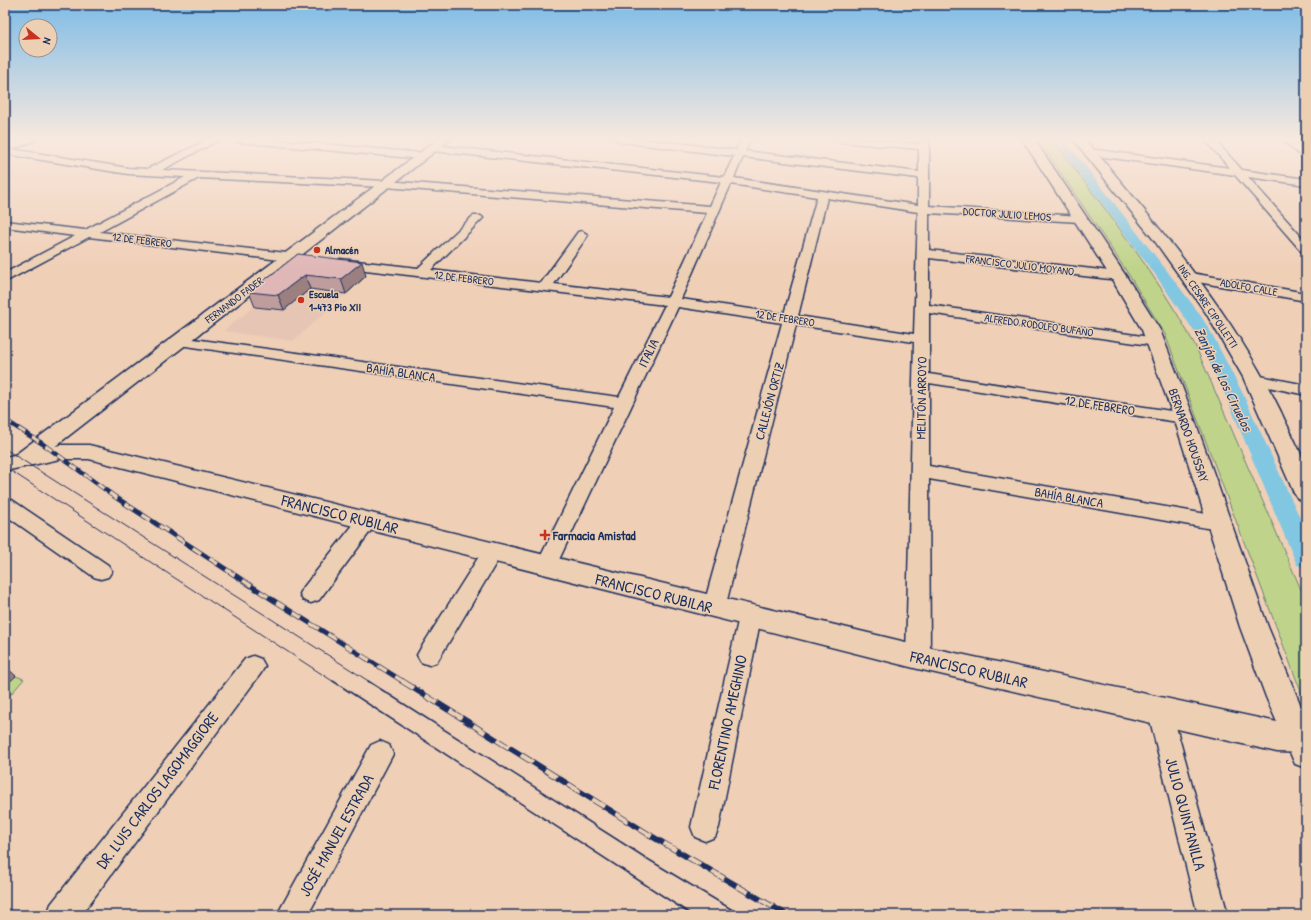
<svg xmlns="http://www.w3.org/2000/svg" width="1311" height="920" font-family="'Patrick Hand',sans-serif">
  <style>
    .built { fill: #e7c5b5 }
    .green { fill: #bfd48a; stroke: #6d8274 }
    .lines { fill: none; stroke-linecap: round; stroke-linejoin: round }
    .canal { fill: #81c7e2; fill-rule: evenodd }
    .minor-casing { stroke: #1b2f5e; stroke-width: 3 }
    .tertiary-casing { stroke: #1b2f5e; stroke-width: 3 }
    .secondary-casing { stroke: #1b2f5e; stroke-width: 3 }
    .minor { fill: #edd0b4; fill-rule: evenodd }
    .tertiary { fill: #edd0b4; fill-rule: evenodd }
    .secondary { fill: #edd0b4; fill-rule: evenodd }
    .tram-far1 { stroke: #1b2f5e; stroke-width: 1 }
    .tram { stroke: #1b2f5e; stroke-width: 1.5 }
    .rail-far2-casing { stroke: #1b2f5e; stroke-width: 4.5 }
    .rail-far1-casing { stroke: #1b2f5e; stroke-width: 5 }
    .rail-casing { stroke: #1b2f5e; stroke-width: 6 }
    .rail-far2 { stroke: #edd0b4; stroke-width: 3; stroke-dasharray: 8; stroke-linecap: butt }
    .rail-far1 { stroke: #edd0b4; stroke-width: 3.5; stroke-dasharray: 10; stroke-linecap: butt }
    .rail { stroke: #edd0b4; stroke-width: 4.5; stroke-dasharray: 14; stroke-linecap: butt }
    .wall { fill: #c09d9d; stroke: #1b2f5e }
    .shaded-wall { fill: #9c8080; stroke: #1b2f5e }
    .building { fill: #dfb7b7; stroke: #1b2f5e }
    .poi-dot { fill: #c8321e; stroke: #edd0b4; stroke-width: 1.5 }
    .labels { text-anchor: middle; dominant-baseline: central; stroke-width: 3; stroke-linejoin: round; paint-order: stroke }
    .far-street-label { font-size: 11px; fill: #1b2f5e; stroke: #edd0b4 }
    .far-poi-label { font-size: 11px; font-weight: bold; fill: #1b2f5e; stroke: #edd0b4; text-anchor: start }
    .street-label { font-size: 13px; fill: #1b2f5e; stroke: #edd0b4 }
    .poi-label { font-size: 13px; font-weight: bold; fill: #1b2f5e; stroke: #edd0b4; text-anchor: start }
    .water-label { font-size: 14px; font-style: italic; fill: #253e6b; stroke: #edd0b4 }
    .near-street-label { font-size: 16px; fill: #1b2f5e; stroke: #edd0b4 }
  </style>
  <rect width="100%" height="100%" fill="#f0cfb7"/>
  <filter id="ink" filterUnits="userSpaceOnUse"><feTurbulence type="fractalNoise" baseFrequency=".025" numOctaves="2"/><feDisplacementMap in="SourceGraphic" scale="8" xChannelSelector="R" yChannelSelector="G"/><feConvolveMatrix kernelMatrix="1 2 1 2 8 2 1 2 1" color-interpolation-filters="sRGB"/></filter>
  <g filter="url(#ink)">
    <!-- built -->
    <path class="built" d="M 303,268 L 366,276 L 293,341 L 223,331 Z"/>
    <!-- green -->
    <path class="green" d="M 1038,139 L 1052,139 C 1102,206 1155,271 1195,345 L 1306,601 L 1306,705 L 1165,334 L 1129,275 Z
      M 5,672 L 24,679 L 5,701 Z"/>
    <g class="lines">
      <!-- canal -->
      <path class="canal" d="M 1053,139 L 1064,139 L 1164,267 L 1199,313 L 1212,334 L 1243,394 L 1306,531 L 1306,567 L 1297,565 L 1294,558 L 1225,394 L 1196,334 L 1154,273 Z"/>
      <defs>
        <path id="minor" d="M 209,139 L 221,139 L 162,170 L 386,181 L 710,206 L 721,182 L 433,151 L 428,148 L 433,145 L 724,177 L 734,156 L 620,142 L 615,139 L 642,139 L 736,150 L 741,139 L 751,139 L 745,151 L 919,172 L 919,149 L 840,142 L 835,139 L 868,139 L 919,144 L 919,139 L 929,139 L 929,206 L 1080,216 L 1086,219 L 1080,222 L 929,213 L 929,250 L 1118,272 L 1124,276 L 1118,280 L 929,258 L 929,305 L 1156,338 L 1161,339 L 1163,342 L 1161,345 L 1156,346 L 929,313 L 929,374 L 1184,413 L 1190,414 L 1192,418 L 1190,422 L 1184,423 L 929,383 L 929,466 L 1218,516 L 1225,518 L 1228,523 L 1225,528 L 1218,530 L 929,479 L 930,657 L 926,664 L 918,667 L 910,664 L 906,657 L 914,342 L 796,325 L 725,608 L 722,614 L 714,617 L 706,614 L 703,608 L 782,323 L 678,307 L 556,566 L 553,572 L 546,574 L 539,572 L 536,566 L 614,407 L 179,345 L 174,344 L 172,341 L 174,338 L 179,337 L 619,397 L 665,305 L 340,267 L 334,263 L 340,259 L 418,268 L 473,216 L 481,216 L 483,218 L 431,270 L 541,283 L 578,232 L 582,231 L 588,235 L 554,284 L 668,297 L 707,213 L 386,187 L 199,178 L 100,232 L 304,255 L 310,259 L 308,262 L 304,263 L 89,237 L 5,282 L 5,273 L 75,236 L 5,227 L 5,221 L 85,230 L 185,177 L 128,174 L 5,154 L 5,148 L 128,168 L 147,169 ZM 743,157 L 918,178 L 918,205 L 734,178 ZM 731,184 L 817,197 L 784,314 L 681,299 ZM 827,198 L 918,212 L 914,334 L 798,316 Z
          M 233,139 L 267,139 L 422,153 L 427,156 L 422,159 L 238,142 Z
          M 1204,139 L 1214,139 L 1242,170 L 1306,179 L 1306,185 L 1248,177 L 1306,242 L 1306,253 L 1302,252 L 1235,175 L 1090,155 L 1085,152 L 1090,149 L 1230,168 Z
          M 1282,139 L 1292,139 L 1306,151 L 1306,159 L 1303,158 Z
          M 1191,273 L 1306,293 L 1306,301 L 1186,280 L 1185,277 L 1186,274 Z
          M 1255,375 L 1306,385 L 1306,395 L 1249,383 L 1247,380 L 1249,377 Z
          M 5,498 L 12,500 L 108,565 L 112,571 L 108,577 L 101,579 L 94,577 L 5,515 Z
          M 368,513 L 375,515 L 378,520 L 375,525 L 319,600 L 311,603 L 303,600 L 300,594 L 303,588 L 361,515 Z
          M 492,545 L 499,547 L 502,553 L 437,662 L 429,665 L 421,662 L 417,655 L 421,648 L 485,547 Z
          M 750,608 L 758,610 L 761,617 L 719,827 L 715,837 L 705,841 L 695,837 L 691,827 L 739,617 L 742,610 Z
          M 253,656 L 261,659 L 265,666 L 261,673 L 81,915 L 47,915 L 51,904 L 245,659 Z
          M 1160,700 L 1169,704 L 1172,712 L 1228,915 L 1198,915 L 1148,712 L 1151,704 Z
          M 380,741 L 389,745 L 393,754 L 308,915 L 277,915 L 371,745 Z"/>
        <path id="tertiary" d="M 438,139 L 451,139 L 31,465 L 23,467 L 15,465 L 12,460 L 15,455 Z
          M 1022,139 L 1034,139 L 1126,276 L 1160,330 L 1194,418 L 1268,627 L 1306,718 L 1306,768 L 1295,764 L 1266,697 L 1240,627 L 1174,418 L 1142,330 L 1110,276 Z
          M 1073,139 L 1085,139 C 1157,225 1231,310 1281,412 C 1287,426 1303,455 1306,468 C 1308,478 1306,491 1306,501 L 1298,499 L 1294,493 L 1243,377 L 1206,313 L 1154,240 Z"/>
        <path id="secondary" d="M 20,139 L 36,139 L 34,141 L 5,152 L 5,145 Z
          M 60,445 L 89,445 L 918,645 L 1277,722 L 1306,723 L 1306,753 L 1277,752 L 918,669 L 89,459 L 60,459 L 5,471 L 5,457 Z"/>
      </defs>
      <!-- minor casing -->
      <use href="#minor" class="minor-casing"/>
      <!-- tertiary casing -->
      <use href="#tertiary" class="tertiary-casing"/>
      <!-- secondary casing -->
      <use href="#secondary" class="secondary-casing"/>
      <!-- minor -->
      <use href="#minor" class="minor"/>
      <!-- tertiary -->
      <use href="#tertiary" class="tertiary"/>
      <!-- secondary -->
      <use href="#secondary" class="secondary"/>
      <!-- tram-far1 -->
      <path class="tram-far1" d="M 5,449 L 370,682
        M 5,467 L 334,682"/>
      <!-- tram -->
      <path class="tram" d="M 333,681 L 692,915
        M 368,681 L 646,858 L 741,915"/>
      <defs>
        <path id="rail-far2" d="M 5,420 L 43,444 L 111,494"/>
        <path id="rail-far1" d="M 109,493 L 273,600 L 404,682"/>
        <path id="rail" d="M 402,681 L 653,837 L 787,915"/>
      </defs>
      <!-- rail-far2 casing -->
      <use href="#rail-far2" class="rail-far2-casing"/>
      <!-- rail-far1 casing -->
      <use href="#rail-far1" class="rail-far1-casing"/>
      <!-- rail casing -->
      <use href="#rail" class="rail-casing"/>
      <!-- rail-far2 -->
      <use href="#rail-far2" class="rail-far2"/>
      <!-- rail-far1 -->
      <use href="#rail-far1" class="rail-far1"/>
      <!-- rail -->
      <use href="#rail" class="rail"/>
    </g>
    <!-- wall -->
    <path class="wall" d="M 298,254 L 366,276 L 346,294 L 310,289 L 284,310 L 255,307 L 249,292 Z"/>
    <!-- shaded-wall -->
    <path class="shaded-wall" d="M 362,262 L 366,276 L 346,294 L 341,279 Z
      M 305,275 L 310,289 L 284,310 L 278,295 Z
      M 5,666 L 16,676 L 5,686 Z"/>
    <!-- building -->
    <path class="building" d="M 298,254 L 362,262 L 341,279 L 305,275 L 278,295 L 249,292 Z"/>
  </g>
  <!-- sky -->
  <linearGradient id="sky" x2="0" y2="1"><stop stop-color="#7fbce6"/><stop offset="0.52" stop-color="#f8e9df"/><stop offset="1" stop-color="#f8e9df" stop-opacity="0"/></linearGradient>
  <rect width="1311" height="268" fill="url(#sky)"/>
  <!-- markers -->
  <g class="poi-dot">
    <circle cx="317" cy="250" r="4"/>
    <circle cx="301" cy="300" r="4"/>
    <path d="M543 529h4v4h4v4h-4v4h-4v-4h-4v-4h4z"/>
  </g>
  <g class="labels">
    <!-- far-street labels -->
    <g class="far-street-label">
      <text transform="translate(1007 214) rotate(4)">DOCTOR JULIO LEMOS</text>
      <text transform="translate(142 240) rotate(7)">12 DE FEBRERO</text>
      <text transform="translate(1020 265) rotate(7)">FRANCISCO JULIO MOYANO</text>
      <text transform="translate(464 278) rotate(7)">12 DE FEBRERO</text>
      <text transform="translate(1249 287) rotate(10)">ADOLFO CALLE</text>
      <text transform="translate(234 300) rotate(-37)">FERNANDO FADER</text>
      <text transform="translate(1208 306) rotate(56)">ING. CESARE CIPOLLETTI</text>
      <text transform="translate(785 318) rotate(9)">12 DE FEBRERO</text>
      <text transform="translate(1039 325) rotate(8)">ALFREDO RODOLFO BUFANO</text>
    </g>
    <!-- far-poi labels -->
    <g class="far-poi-label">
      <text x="325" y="250">Almacén</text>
      <text x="309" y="294">Escuela<tspan x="309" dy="13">1-473 Pio XII</tspan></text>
    </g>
    <!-- street labels -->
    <g class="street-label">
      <text transform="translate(648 353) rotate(-64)">ITALIA</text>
      <text transform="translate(401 372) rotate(8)">BAHÍA BLANCA</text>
      <text transform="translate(921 398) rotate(-89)">MELITÓN ARROYO</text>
      <text transform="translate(769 401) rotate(-75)">CALLEJÓN ORTIZ</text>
      <text transform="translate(1100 405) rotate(9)">12 DE FEBRERO</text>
      <text transform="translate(1189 435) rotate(71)">BERNARDO HOUSSAY</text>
      <text transform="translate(1069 497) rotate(10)">BAHÍA BLANCA</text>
    </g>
    <!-- poi labels -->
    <g class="poi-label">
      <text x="553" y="535">Farmacia Amistad</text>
    </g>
    <!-- water labels -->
    <g class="water-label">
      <text transform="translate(1224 379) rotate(64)">Zanjón de Los Ciruelos</text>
    </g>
    <!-- near-street labels -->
    <g class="near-street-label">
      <text transform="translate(340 514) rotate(14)">FRANCISCO RUBILAR</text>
      <text transform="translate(654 593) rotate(14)">FRANCISCO RUBILAR</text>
      <text transform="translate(969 669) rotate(13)">FRANCISCO RUBILAR</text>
      <text transform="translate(727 722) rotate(-78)">FLORENTINO AMEGHINO</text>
      <text transform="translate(157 790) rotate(-53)">DR. LUIS CARLOS LAGOMAGGIORE</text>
      <text transform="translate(1186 814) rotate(75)">JULIO QUINTANILLA</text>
      <text transform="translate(336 835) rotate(-61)">JOSÉ MANUEL ESTRADA</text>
    </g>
  </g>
  <!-- margin -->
  <rect width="1311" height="920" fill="none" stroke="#edd0b4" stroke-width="20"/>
  <rect x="10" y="10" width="1291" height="900" fill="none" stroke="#1b2f5e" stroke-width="1.5" filter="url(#ink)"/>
  <!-- north arrow -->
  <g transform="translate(38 38) rotate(108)"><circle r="19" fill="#edd0b4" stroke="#999092"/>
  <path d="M0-3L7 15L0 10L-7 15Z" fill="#c8321e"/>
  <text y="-6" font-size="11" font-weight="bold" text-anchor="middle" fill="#1b2f5e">N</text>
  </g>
</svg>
